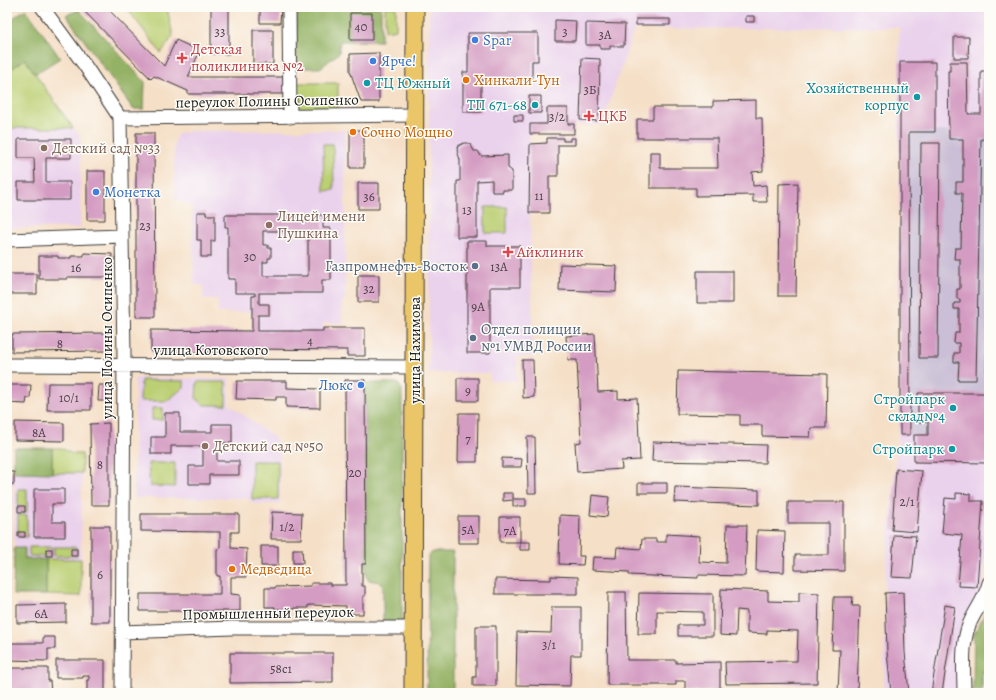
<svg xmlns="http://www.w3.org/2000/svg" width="996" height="700" font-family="Alegreya,serif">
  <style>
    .built { fill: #ead1ec }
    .industrial { fill: #cabfd6 }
    .green { fill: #bbcf73; stroke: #6c7648 }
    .forest { fill: #94b265; stroke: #586740 }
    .building { fill: #d49cc2; fill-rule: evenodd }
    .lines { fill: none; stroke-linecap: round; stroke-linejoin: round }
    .minor-casing { stroke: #3d3936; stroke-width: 15 }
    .major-casing { stroke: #3d3936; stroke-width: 19 }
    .minor { stroke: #fff; stroke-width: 13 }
    .major { stroke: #ebc669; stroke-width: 17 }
    .shop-dot { fill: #3f7fe0; stroke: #fdfcf7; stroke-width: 1.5 }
    .health-dot { fill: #e0444e; stroke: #fdfcf7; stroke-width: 1.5 }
    .food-dot { fill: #e8710a; stroke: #fdfcf7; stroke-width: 1.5 }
    .culture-dot { fill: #0f9aa8; stroke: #fdfcf7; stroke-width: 1.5 }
    .education-dot { fill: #8d6e63; stroke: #fdfcf7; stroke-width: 1.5 }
    .service-dot { fill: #5c6f8a; stroke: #fdfcf7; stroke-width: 1.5 }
    .labels { text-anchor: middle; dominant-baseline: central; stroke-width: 3; stroke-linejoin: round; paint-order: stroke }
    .number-label { font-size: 13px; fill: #4a3c46 }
    .shop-label { font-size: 15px; fill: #366cbe; stroke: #fdfcf7; text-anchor: start }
    .health-label { font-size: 15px; fill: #be3a42; stroke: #fdfcf7; text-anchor: start }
    .food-label { font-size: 15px; fill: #c56008; stroke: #fdfcf7; text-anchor: start }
    .culture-label { font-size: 15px; fill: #0d838f; stroke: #fdfcf7; text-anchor: end }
    .street-label { font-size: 15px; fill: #1c1c1c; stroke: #fdfcf7 }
    .education-label { font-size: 15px; fill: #785e54; stroke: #fdfcf7; text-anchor: start }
    .service-label { font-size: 15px; fill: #4e5e75; stroke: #fdfcf7; text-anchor: end }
  </style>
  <rect width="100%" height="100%" fill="#fdfcf7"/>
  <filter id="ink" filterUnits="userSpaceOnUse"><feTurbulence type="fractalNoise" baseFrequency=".025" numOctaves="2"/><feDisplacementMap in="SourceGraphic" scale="8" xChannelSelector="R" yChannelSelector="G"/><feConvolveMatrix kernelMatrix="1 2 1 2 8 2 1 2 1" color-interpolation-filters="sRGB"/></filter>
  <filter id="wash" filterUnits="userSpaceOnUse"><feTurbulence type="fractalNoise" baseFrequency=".012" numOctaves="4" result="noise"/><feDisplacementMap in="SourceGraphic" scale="16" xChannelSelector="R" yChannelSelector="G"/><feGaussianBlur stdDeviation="0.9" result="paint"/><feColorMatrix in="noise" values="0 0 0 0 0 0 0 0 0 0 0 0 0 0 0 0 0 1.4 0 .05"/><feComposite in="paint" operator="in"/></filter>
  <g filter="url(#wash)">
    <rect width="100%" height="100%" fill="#f5dfc6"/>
    <!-- built -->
    <path class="built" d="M 432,7 L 989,7 L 989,497 L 983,584 L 974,605 L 964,619 L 959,636 L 958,693 L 884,693 L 885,579 L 899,425 L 899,27 L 634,29 L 602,125 L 530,124 L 529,213 L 530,213 L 533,356 L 517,357 L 517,381 L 490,381 L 490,373 L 429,373 L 429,13 Z
      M 25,59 L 81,138 L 80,228 L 7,228 L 7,72 Z
      M 345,130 L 345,300 L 342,300 L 342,323 L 323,323 L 323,331 L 252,331 L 252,312 L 218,313 L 218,299 L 203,299 L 203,285 L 194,285 L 192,207 L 175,199 L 174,147 L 175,139 L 178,134 L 190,131 Z
      M 135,378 L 229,379 L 229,404 L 276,439 L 276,452 L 280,453 L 280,504 L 255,504 L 246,498 L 134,498 Z
      M 14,472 L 82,473 L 81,559 L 25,559 L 25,548 L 14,548 Z
      M 989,604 L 989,693 L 973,693 L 974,635 Z"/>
    <!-- industrial -->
    <path class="industrial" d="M 981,71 L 989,71 L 989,393 L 918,393 L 918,421 L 928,422 L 928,435 L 900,435 L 900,144 L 909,144 L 909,132 L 948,131 L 949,139 L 981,139 Z"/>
    <!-- green -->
    <path class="green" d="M 126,7 L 167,7 L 173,36 L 161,53 Z
      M 385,7 L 396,7 L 396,29 L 385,31 Z
      M 25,59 L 73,128 L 7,128 L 7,72 Z
      M 297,83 L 338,83 L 338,110 L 297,110 Z
      M 323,144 L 333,144 L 334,190 L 324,191 Z
      M 485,207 L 507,207 L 507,233 L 485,233 Z
      M 141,380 L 184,381 L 184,387 L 167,401 L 140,401 Z
      M 197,382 L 226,382 L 226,405 L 204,405 L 196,398 Z
      M 152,408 L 163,408 L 163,420 L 152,420 Z
      M 52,448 L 62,448 L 72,454 L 82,454 L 82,473 L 52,473 Z
      M 252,461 L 278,461 L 278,499 L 252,499 Z
      M 148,463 L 175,463 L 175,487 L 150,486 Z
      M 18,489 L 27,489 L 27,512 L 18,512 Z
      M 18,515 L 27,515 L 27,537 L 18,537 Z
      M 29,547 L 52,547 L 52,556 L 29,556 Z
      M 54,547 L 77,547 L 77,556 L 54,556 Z
      M 46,559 L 81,559 L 81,596 L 46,595 Z"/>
    <!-- forest -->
    <path class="forest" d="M 296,7 L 381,7 L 381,41 L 340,41 L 339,53 L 320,68 L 296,68 Z
      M 26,9 L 60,58 L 35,74 L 25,59 L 7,72 L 7,22 Z
      M 79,10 L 145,82 L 144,109 L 133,109 L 66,15 Z
      M 365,383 L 398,383 L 402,390 L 402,622 L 383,622 L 383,586 L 380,582 L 368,580 L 366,574 Z
      M 14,448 L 52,448 L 52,473 L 14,472 Z
      M 14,548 L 25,548 L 25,559 L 46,559 L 46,595 L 13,595 Z
      M 433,552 L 453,552 L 453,693 L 427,693 L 428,557 L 430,554 Z
      M 989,604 L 989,672 L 982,672 L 982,691 L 973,691 L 974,635 Z"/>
    <g id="blocks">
      <!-- building -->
      <path class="building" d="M 7,7 L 16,7 L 7,13 Z
        M 84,7 L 106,7 L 164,66 L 176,40 L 200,51 L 188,77 L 286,77 L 286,94 L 188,94 L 188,91 L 154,76 L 151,79 L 82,9 Z
        M 211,7 L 229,7 L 229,54 L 211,54 Z
        M 260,7 L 281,7 L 280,23 L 260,23 Z
        M 350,13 L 372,13 L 372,40 L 350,40 Z
        M 746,16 L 754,16 L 754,22 L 746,22 Z
        M 636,19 L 670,19 L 670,25 L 636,25 Z
        M 555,20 L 576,21 L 575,41 L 555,41 Z
        M 586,23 L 625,24 L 624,46 L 610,46 L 610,49 L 600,49 L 600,45 L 586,45 Z
        M 253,30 L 273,30 L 273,64 L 253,64 Z
        M 468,33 L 538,33 L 538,61 L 532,61 L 532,80 L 481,80 L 481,112 L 463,112 L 463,72 L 468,72 Z
        M 954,37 L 969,37 L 968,58 L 954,58 Z
        M 379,53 L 379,102 L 361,102 L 350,71 L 350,54 Z
        M 582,58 L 600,59 L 599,121 L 580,120 Z
        M 900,62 L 935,62 L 935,132 L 909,132 L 910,435 L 900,435 Z
        M 950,62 L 967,62 L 968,114 L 981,114 L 981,71 L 989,71 L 989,139 L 981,139 L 976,380 L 958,380 L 959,362 L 954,362 L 954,353 L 959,353 L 959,343 L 954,343 L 955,333 L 959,333 L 959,309 L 954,309 L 954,303 L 960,303 L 960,299 L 957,299 L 957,289 L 960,289 L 960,259 L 954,259 L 955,248 L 961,248 L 962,193 L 956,193 L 956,182 L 963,182 L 963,139 L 949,139 L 948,71 L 950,71 Z
        M 529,96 L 541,96 L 541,113 L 529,113 Z
        M 756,100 L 756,118 L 762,118 L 763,171 L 752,172 L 753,186 L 766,185 L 767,202 L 753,202 L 753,195 L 696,196 L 696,188 L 650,188 L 650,152 L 660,152 L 660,168 L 718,168 L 717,138 L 637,138 L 637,119 L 653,119 L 653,107 L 713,107 L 713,101 Z
        M 547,108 L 568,108 L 568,124 L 574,124 L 574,134 L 530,134 L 530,124 L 547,124 Z
        M 514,115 L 523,115 L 523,121 L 514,121 Z
        M 350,130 L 364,130 L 364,168 L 350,168 Z
        M 136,133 L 154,133 L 155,317 L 136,317 Z
        M 547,138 L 563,138 L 563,141 L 570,141 L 570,138 L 575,138 L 575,145 L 558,145 L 558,176 L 549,176 L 549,213 L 529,213 L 530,144 L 547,143 Z
        M 18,139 L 71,139 L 71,158 L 46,158 L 46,182 L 70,182 L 70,200 L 18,200 L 18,182 L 35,182 L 34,158 L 18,158 Z
        M 464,143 L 468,143 L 471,145 L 474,151 L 478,151 L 481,156 L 508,155 L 508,168 L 512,171 L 512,190 L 503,190 L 503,192 L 492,192 L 492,180 L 477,181 L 477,237 L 457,237 L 457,181 L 460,181 L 460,160 L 457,150 L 458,146 Z
        M 921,143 L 940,143 L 938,358 L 919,358 Z
        M 87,171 L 105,171 L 105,220 L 87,220 Z
        M 358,183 L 379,183 L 379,209 L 358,209 Z
        M 798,183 L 796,296 L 778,296 L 779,184 Z
        M 197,212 L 206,212 L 206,215 L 215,215 L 215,241 L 211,241 L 211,257 L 201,257 L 201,240 L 197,240 Z
        M 225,215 L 323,215 L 323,228 L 331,228 L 331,280 L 322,280 L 322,293 L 259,293 L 259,304 L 269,304 L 269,315 L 258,315 L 258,331 L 323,331 L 323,328 L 365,328 L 365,356 L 347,356 L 347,350 L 254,349 L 254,352 L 151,352 L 151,330 L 252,331 L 252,296 L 255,296 L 255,293 L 235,293 L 235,279 L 228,279 L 228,227 L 225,227 ZM 263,231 L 308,231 L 308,276 L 263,276 L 263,262 L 268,262 L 268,258 L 271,258 L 271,248 L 268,248 L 268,245 L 263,245 Z
        M 467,241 L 487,241 L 487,246 L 520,246 L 520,287 L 490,287 L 490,353 L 467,353 Z
        M 84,253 L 112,254 L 112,277 L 67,277 L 67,279 L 39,279 L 39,256 L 58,256 L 58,258 L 71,258 L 71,256 L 84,256 Z
        M 988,256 L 989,256 L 989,382 L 986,382 Z
        M 560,264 L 617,266 L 616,292 L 559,290 Z
        M 697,271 L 733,271 L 733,303 L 697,303 Z
        M 7,274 L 37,274 L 37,294 L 7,294 Z
        M 358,275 L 379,275 L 379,302 L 358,302 Z
        M 108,333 L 109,351 L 12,352 L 12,334 Z
        M 595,334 L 598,392 L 618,391 L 618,399 L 637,398 L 640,460 L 621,461 L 622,469 L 577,472 L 575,443 L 581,442 L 577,360 L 568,360 L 566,336 Z
        M 522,360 L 533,360 L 534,397 L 523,398 Z
        M 678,371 L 827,374 L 826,428 L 811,428 L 810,437 L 762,436 L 762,425 L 740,425 L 740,415 L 677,414 Z
        M 457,378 L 478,378 L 478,401 L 457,401 Z
        M 345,380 L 365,380 L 366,564 L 362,564 L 362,586 L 365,586 L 365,596 L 363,596 L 363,614 L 346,614 L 346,606 L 308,605 L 308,608 L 294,608 L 294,609 L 275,609 L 275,607 L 265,607 L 265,588 L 275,588 L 275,587 L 311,586 L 311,583 L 330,583 L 330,585 L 346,585 Z
        M 237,381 L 287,381 L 287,388 L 320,389 L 320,408 L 286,407 L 286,397 L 276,397 L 276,400 L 236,399 Z
        M 48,383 L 91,383 L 91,410 L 47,410 Z
        M 7,385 L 31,385 L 30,398 L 27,398 L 26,404 L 7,403 Z
        M 99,385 L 109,385 L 109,401 L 98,401 Z
        M 918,393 L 989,393 L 989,463 L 914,462 L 914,435 L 928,435 L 928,422 L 918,422 Z
        M 165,413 L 180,413 L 180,432 L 212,432 L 212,424 L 232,424 L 232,443 L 217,443 L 217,461 L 239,461 L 239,475 L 209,475 L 209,484 L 189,484 L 189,466 L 203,466 L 203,446 L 171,446 L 171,454 L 151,454 L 151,437 L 165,437 Z
        M 459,413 L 478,413 L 477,462 L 458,462 Z
        M 15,422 L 64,423 L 64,441 L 15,440 Z
        M 109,423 L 109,505 L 91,505 L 90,424 Z
        M 527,437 L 535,437 L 536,493 L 528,493 Z
        M 653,442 L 766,445 L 765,463 L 652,461 Z
        M 502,458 L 522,459 L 521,467 L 502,467 Z
        M 896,469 L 922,471 L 917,532 L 892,530 Z
        M 7,472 L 14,472 L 14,484 L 7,484 Z
        M 638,483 L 667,483 L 667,493 L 638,493 Z
        M 675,487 L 759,490 L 759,505 L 674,502 Z
        M 34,489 L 64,489 L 64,504 L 52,504 L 52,522 L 65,522 L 65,537 L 34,537 Z
        M 503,493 L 513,493 L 513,499 L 526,499 L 526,506 L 513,506 L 513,500 L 503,501 Z
        M 956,493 L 971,494 L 971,501 L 983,501 L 977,587 L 958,586 L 962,535 L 942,533 L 945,498 L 956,499 Z
        M 592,495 L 609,497 L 607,517 L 590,515 Z
        M 788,502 L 844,502 L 844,571 L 795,570 L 795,555 L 829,555 L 829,523 L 788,523 Z
        M 18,506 L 25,506 L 25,512 L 18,512 Z
        M 272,512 L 302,513 L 301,539 L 271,539 Z
        M 141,514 L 239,514 L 239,532 L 231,532 L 231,548 L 247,549 L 246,577 L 231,577 L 231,594 L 240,595 L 240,611 L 140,611 L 140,594 L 220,594 L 220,576 L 217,576 L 217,549 L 220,549 L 220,532 L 141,531 Z
        M 560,515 L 580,516 L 579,556 L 584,556 L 583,565 L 559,564 Z
        M 458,516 L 479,516 L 479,543 L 458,543 Z
        M 500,517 L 520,517 L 520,542 L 500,542 Z
        M 727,525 L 747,525 L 745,576 L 698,575 L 698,578 L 629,575 L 629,572 L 592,570 L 593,557 L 616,558 L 617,547 L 641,549 L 642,539 L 656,539 L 656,542 L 666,542 L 666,534 L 700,536 L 699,562 L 726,563 Z
        M 91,526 L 110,526 L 110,622 L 91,622 Z
        M 757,530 L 785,531 L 784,572 L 756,571 Z
        M 18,532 L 25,532 L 25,537 L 18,537 Z
        M 894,535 L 916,536 L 912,578 L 891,577 Z
        M 520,542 L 530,542 L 530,550 L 520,550 Z
        M 261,546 L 278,546 L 278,566 L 261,566 Z
        M 46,549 L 52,549 L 52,556 L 46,556 Z
        M 71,549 L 77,549 L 77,556 L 71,556 Z
        M 293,549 L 302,549 L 303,563 L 293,563 Z
        M 551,576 L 578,577 L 578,594 L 495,594 L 495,579 L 551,580 Z
        M 721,589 L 768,591 L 768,601 L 799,602 L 799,592 L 819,593 L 817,683 L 726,684 L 725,662 L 797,661 L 798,631 L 767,630 L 767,634 L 747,633 L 747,611 L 737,610 L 736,636 L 720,635 Z
        M 608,592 L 626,592 L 627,660 L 676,660 L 676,663 L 720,662 L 720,691 L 685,692 L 685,681 L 676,681 L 676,685 L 607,685 Z
        M 903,592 L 905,652 L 909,693 L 891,693 L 887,652 L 885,593 Z
        M 639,593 L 713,594 L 713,636 L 678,636 L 678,625 L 703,625 L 703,612 L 657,611 L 657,634 L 638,634 Z
        M 834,597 L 853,597 L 852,606 L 860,606 L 857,692 L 838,692 L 840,650 L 832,650 Z
        M 66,604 L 66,622 L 17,623 L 17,605 Z
        M 945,605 L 955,607 L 942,693 L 931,693 Z
        M 552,607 L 581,607 L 581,655 L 571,655 L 570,686 L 516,685 L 517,632 L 551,633 Z
        M 476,626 L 496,626 L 496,686 L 473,686 L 473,677 L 476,677 Z
        M 43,637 L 55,637 L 55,649 L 48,649 L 48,661 L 7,660 L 7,643 L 43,643 Z
        M 230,653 L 333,653 L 333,682 L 230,683 Z
        M 56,660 L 105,660 L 105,693 L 87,693 L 87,680 L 89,680 L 89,676 L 83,676 L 83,678 L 56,678 Z
        M 7,668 L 48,668 L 48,681 L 50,681 L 51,693 L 7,693 Z
        M 299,691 L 310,691 L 310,693 L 299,693 Z"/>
    </g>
  </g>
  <g filter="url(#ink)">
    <use href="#blocks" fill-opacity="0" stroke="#3d3936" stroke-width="1"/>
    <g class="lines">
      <defs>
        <path id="minor" d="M 42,7 L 86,67 L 120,118 L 124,354 L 122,693
          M 289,7 L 290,117
          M 120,118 L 415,115
          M 7,240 L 122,236
          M 7,365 L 415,367
          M 122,632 L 232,628 L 413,628
          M 964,693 C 964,671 961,646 969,625 C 975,610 985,600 989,583"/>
        <path id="major" d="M 413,693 L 415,7"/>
      </defs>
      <!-- minor casing -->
      <use href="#minor" class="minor-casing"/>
      <!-- major casing -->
      <use href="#major" class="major-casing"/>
      <!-- minor -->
      <use href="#minor" class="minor"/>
      <!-- major -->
      <use href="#major" class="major"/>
    </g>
  </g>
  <!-- markers -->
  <g class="shop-dot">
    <circle cx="475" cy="40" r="4"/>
    <circle cx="373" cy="61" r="4"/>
    <circle cx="96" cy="192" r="4"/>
    <circle cx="361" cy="385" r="4"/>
  </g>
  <g class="health-dot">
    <path d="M180 52h4v4h4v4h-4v4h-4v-4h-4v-4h4z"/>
    <path d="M587 110h4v4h4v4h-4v4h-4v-4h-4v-4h4z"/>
    <path d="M506 246h4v4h4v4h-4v4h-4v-4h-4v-4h4z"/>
  </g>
  <g class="food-dot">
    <circle cx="466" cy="80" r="4"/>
    <circle cx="353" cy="132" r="4"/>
    <circle cx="232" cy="569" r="4"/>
  </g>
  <g class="culture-dot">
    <circle cx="367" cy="83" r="4"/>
    <circle cx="917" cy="97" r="4"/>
    <circle cx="535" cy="105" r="4"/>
    <circle cx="953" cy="408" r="4"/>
    <circle cx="952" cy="449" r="4"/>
  </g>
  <g class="education-dot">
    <circle cx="44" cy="148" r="4"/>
    <circle cx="269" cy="225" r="4"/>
    <circle cx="205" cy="446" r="4"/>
  </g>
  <g class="service-dot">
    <circle cx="475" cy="266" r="4"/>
    <circle cx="473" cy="338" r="4"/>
  </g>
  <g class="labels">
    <!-- number labels -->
    <g class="number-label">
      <text x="361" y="26">40</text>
      <text x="220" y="31">33</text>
      <text x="565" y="31">3</text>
      <text x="605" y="34">3А</text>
      <text x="590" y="89">3Б</text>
      <text x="557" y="116">3/2</text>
      <text x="539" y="195">11</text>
      <text x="369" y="196">36</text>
      <text x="467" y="209">13</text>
      <text x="145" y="225">23</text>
      <text x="250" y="256">30</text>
      <text x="499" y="266">13А</text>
      <text x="76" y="267">16</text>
      <text x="369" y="288">32</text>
      <text x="478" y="306">9А</text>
      <text x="310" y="340">4</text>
      <text x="60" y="343">8</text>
      <text x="468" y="390">9</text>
      <text x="69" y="397">10/1</text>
      <text x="39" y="432">8А</text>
      <text x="468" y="438">7</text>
      <text x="100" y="464">8</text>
      <text x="355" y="472">20</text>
      <text x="907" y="501">2/1</text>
      <text x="287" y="526">1/2</text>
      <text x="468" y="529">5А</text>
      <text x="510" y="530">7А</text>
      <text x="100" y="574">6</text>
      <text x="41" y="613">6А</text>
      <text x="549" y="644">3/1</text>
      <text x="281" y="668">58с1</text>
    </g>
    <!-- shop labels -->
    <g class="shop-label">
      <text x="483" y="40">Spar</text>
      <text x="381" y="61">Ярче!</text>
      <text x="104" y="192">Монетка</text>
      <text x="353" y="385" text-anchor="end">Люкс</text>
    </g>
    <!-- health labels -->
    <g class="health-label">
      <text x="191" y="49">Детская<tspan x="191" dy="17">поликлиника №2</tspan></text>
      <text x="598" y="116">ЦКБ</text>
      <text x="517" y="252">Айклиник</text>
    </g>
    <!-- food labels -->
    <g class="food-label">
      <text x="474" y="80">Хинкали-Тун</text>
      <text x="361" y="132">Сочно Мощно</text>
      <text x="240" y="569">Медведица</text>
    </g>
    <!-- culture labels -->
    <g class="culture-label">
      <text x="375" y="83" text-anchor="start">ТЦ Южный</text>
      <text x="909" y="88">Хозяйственный<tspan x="909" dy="17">корпус</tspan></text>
      <text x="527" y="105">ТП 671-68</text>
      <text x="945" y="399">Стройпарк<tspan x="945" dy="17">склад№4</tspan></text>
      <text x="944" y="449">Стройпарк</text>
    </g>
    <!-- street labels -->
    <g class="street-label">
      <text transform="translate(267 101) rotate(-1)">переулок Полины Осипенко</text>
      <text transform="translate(107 338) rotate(-90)">улица Полины Осипенко</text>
      <text x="211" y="350">улица Котовского</text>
      <text transform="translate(415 350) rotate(-90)">улица Нахимова</text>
      <text transform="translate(268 613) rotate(-1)">Промышленный переулок</text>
    </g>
    <!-- education labels -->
    <g class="education-label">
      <text x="52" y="148">Детский сад №33</text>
      <text x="277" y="216">Лицей имени<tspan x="277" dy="17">Пушкина</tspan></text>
      <text x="213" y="446">Детский сад №50</text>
    </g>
    <!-- service labels -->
    <g class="service-label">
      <text x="467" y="266">Газпромнефть-Восток</text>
      <text x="481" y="329" text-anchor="start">Отдел полиции<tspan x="481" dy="17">№1 УМВД России</tspan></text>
    </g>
  </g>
  <!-- margin -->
  <rect width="996" height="700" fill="none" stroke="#fdfcf7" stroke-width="24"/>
</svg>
